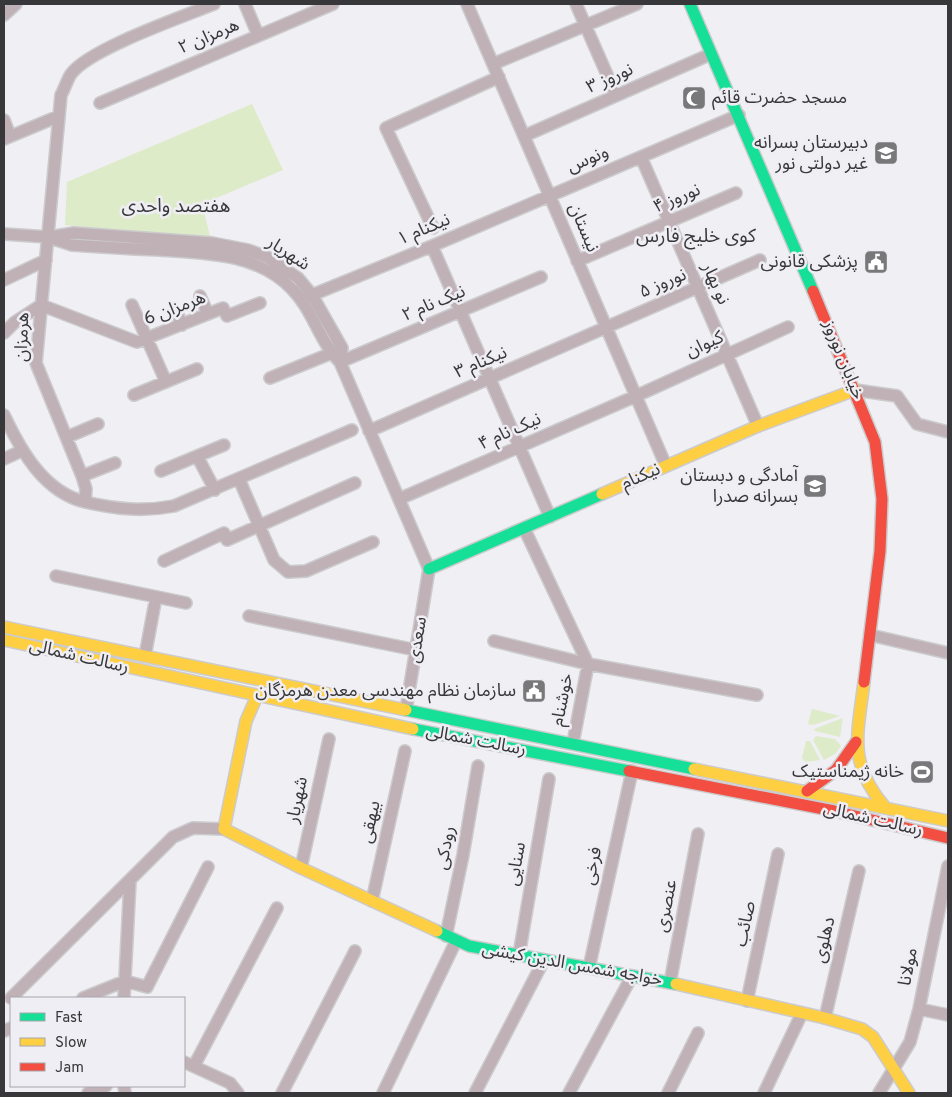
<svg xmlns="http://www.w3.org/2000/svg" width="952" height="1097" font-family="Overpass,'Noto Sans Arabic',sans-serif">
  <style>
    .green { fill: #ddebc9 }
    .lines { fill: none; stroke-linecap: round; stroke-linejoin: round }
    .street-casing { stroke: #cbcbcd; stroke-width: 14 }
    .fast-casing { stroke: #cbcbcd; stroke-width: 14 }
    .slow-casing { stroke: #cbcbcd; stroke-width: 14 }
    .jam-casing { stroke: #cbcbcd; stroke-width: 14 }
    .street { stroke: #c0b1b6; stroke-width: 11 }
    .fast { stroke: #16e098; stroke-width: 11 }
    .slow { stroke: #ffcf43; stroke-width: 11 }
    .jam { stroke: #f24e42; stroke-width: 11 }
    .labels { text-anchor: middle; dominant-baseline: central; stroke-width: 5; stroke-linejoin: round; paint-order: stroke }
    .street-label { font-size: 18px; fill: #38383a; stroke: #efeef4 }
    .poi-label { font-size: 18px; fill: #38383a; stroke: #efeef4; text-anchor: end }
    .neighbourhood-label { font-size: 19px; fill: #38383a; stroke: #efeef4 }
  </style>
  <rect width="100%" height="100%" fill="#f0eff3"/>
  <!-- green -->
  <path class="green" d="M 252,104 L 283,170 L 202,204 L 211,240 L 65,225 L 67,182 Z
    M 812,709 L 840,716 L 813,725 L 808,724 Z
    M 843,718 L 840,737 L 815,731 L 814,729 Z
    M 816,736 L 835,739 L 841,746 L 835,754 L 824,760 L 813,740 Z
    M 806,741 L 810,741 L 820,760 L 805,762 L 802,758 Z"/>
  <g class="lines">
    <defs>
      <path id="street" d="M 214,4 C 182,17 89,49 71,74 C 67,80 65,88 61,95 L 36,363 L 82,476 L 86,489 L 85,502 C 116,509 143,512 174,506 L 352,430
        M 245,4 L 258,35
        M 467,4 L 666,466
        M 576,4 L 616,95
        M 4,15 L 16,4
        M 493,64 L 637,4
        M 100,103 L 333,4
        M 4,120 L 10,136
        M 524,136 L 711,54
        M 4,139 L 59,116
        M 641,157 L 758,426
        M 433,228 L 386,128 L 499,77
        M 4,234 L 48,237 L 72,245 C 101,247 130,249 160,250 C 206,253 258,253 292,289 C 313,310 319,341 340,362 L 429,569 L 406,710
        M 49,237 L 74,233 L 212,243 L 248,250 L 267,257 L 298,278 L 312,295 L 342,348 L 340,362
        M 432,246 L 550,517
        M 577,261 L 736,193
        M 4,280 L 46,260
        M 200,296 L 208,314
        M 303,301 L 312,295 L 432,246 L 739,115
        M 132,305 L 166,382
        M 177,313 L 182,325
        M 4,333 L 15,322 L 41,305 L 137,342 L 223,308 L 227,316 L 260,303
        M 340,362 L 541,277
        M 270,378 L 332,353
        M 855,390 L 897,396 L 917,424 L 948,432
        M 134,395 L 197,369
        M 4,415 C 21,451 44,492 85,502
        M 369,431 L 760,260
        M 67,437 L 98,424
        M 197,456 L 215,490
        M 4,459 L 21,451
        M 161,471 L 224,445
        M 82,476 L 115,463
        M 239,479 L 274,560 L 288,572 L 306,571 L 373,542
        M 399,499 L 636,396 L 788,327
        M 524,528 L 588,664 L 573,743
        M 164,561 L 224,533 L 227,540 L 355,483
        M 56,576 L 186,603
        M 249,616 L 416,650
        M 870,635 L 948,653
        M 494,641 L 588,664 L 757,695
        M 145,656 L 156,597
        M 301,868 L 329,739
        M 372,901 L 405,751
        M 446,936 L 463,855 L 478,766
        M 519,955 L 549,779
        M 589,968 L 632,771
        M 670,983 L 698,834
        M 11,998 L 173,837 L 193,828 L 224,829
        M 83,998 L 125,981 L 147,987 L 208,867
        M 124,998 L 130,881
        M 747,1001 L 778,854
        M 919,1009 L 948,1015
        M 825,1018 L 859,871
        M 4,1031 L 11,1028
        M 184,1062 L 230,1083 L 238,1093
        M 194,1066 L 277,908
        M 124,1086 L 125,1093
        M 88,1093 L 106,1086
        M 282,1093 L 355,951
        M 383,1093 L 456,941
        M 475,1093 L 544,960
        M 569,1093 L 632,976
        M 668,1093 L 698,1033
        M 764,1093 L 802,1013
        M 879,1093 L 910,1042 L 919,1009 L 948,866"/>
      <path id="fast" d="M 690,4 L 813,291
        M 429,569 L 602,494
        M 406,710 L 694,769
        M 413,729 L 629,771
        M 437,931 L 469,946 L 676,984"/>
      <path id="slow" d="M 602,494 L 758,426 L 855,390
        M 4,627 L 406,710
        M 4,640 L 413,729
        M 864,682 C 858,733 847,762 884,806
        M 257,696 L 246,721 L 224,829 L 301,868 L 437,931
        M 694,769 L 948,821
        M 676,984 L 825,1018 L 862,1029 L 873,1037 L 909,1093"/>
      <path id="jam" d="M 813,291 L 875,442 L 882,499 L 880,551 L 864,682
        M 629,771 L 834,811 L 948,838
        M 807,791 L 836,770 L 856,742"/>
    </defs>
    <!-- street casing -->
    <use href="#street" class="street-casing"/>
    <!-- fast casing -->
    <use href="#fast" class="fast-casing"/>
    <!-- slow casing -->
    <use href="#slow" class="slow-casing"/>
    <!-- jam casing -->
    <use href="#jam" class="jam-casing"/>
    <!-- street -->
    <use href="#street" class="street"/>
    <!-- fast -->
    <use href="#fast" class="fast"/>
    <!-- slow -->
    <use href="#slow" class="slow"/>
    <!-- jam -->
    <use href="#jam" class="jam"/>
  </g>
  <!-- icons -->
  <defs>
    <symbol id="mosque-square" viewBox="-11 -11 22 22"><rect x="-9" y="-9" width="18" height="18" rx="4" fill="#78787b" stroke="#efeef4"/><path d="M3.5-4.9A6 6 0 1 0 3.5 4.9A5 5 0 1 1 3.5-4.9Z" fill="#fff"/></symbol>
    <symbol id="school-square" viewBox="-11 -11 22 22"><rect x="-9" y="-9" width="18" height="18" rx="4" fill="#78787b" stroke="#efeef4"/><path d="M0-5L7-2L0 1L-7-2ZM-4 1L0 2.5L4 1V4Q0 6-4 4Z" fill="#fff"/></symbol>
    <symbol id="civic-square" viewBox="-11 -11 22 22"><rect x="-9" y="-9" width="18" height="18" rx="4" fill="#78787b" stroke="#efeef4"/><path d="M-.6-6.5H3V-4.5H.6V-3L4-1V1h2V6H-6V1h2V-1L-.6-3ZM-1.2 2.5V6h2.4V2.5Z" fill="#fff"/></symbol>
    <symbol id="stadium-square" viewBox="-11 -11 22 22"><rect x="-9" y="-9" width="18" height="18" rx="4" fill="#78787b" stroke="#efeef4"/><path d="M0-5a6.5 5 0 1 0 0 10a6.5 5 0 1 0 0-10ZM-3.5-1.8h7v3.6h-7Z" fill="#fff"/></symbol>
  </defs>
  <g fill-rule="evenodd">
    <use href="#mosque-square" x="680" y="84" width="28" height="28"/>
    <use href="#school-square" x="872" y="139" width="28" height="28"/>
    <use href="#civic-square" x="862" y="248" width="28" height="28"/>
    <use href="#school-square" x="801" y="472" width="28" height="28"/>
    <use href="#civic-square" x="520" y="677" width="28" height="28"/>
    <use href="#stadium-square" x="908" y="758" width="28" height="28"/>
  </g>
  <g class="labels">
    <!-- street labels -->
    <g class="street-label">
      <text transform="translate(209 37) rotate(-23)">هرمزان ۲</text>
      <text transform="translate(610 79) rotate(-24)">نوروز ۳</text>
      <text transform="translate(588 160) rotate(-23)">ونوس</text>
      <text transform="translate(677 199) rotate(-23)">نوروز ۴</text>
      <text transform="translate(583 228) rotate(67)">نیستان</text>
      <text transform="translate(424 230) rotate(-23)">نیکنام ۱</text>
      <text transform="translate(288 254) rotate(33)">شهریار</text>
      <text transform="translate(663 284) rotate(-23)">نوروز ۵</text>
      <text transform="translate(715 284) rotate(66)">نو بهار</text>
      <text transform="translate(434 304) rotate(-23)">نیک نام ۲</text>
      <text transform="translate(175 309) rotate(-21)">هرمزان 6</text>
      <text transform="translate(23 337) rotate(-88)">هرمزان</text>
      <text transform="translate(705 345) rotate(-25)">کیوان</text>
      <text transform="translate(843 360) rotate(68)">خیابان نوروز</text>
      <text transform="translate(481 363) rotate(-23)">نیکنام ۳</text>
      <text transform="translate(510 432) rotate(-24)">نیک نام ۴</text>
      <text transform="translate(641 477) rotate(-24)">نیکنام</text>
      <text transform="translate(418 640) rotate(-81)">سعدی</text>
      <text transform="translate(79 657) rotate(13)">رسالت شمالی</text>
      <text transform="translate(563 700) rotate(-79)">خوشنام</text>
      <text transform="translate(476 741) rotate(11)">رسالت شمالی</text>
      <text transform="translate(298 800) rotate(-78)">شهریار</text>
      <text transform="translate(873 820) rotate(13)">رسالت شمالی</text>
      <text transform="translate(371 822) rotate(-78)">بیهقی</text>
      <text transform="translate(446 848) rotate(-79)">رودکی</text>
      <text transform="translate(517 864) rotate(-80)">سنایی</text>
      <text transform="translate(593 866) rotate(-78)">فرخی</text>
      <text transform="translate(667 906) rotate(-79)">عنصری</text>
      <text transform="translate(746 924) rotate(-78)">صائب</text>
      <text transform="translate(825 940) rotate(-77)">دهلوی</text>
      <text transform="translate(572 965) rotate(10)">خواجه شمس الدين كيشی</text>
      <text transform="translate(909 967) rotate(-79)">مولانا</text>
    </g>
    <!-- poi labels -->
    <g class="poi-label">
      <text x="712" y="98" text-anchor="start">مسجد حضرت قائم</text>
      <text x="868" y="143">دبیرستان بسرانه<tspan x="868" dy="21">غیر دولتی نور</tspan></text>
      <text x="858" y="262">پزشکی قانونی</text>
      <text x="798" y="476">آمادگی و دبستان<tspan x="798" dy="21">بسرانه صدرا</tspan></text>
      <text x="516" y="691">سازمان نظام مهندسی معدن هرمزگان</text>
      <text x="904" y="772">خانه ژیمناستیک</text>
    </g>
    <!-- neighbourhood labels -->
    <g class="neighbourhood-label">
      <text x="176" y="207">هفتصد واحدی</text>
      <text x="696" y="237">کوی خلیج فارس</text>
    </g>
  </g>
  <!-- border -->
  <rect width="952" height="1097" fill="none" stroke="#38383a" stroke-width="10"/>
  <!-- legend -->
  <rect x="10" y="997" width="175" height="90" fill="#efeef4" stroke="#a6a5aa"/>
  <rect x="20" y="1013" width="25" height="8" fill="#16e098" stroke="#a6a5aa"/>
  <text x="55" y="1022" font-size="15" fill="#38383a">Fast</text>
  <rect x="20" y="1038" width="25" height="8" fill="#ffcf43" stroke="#a6a5aa"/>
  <text x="55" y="1047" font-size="15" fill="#38383a">Slow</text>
  <rect x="20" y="1063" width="25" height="8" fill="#f24e42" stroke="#a6a5aa"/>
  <text x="55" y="1072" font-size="15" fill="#38383a">Jam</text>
</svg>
